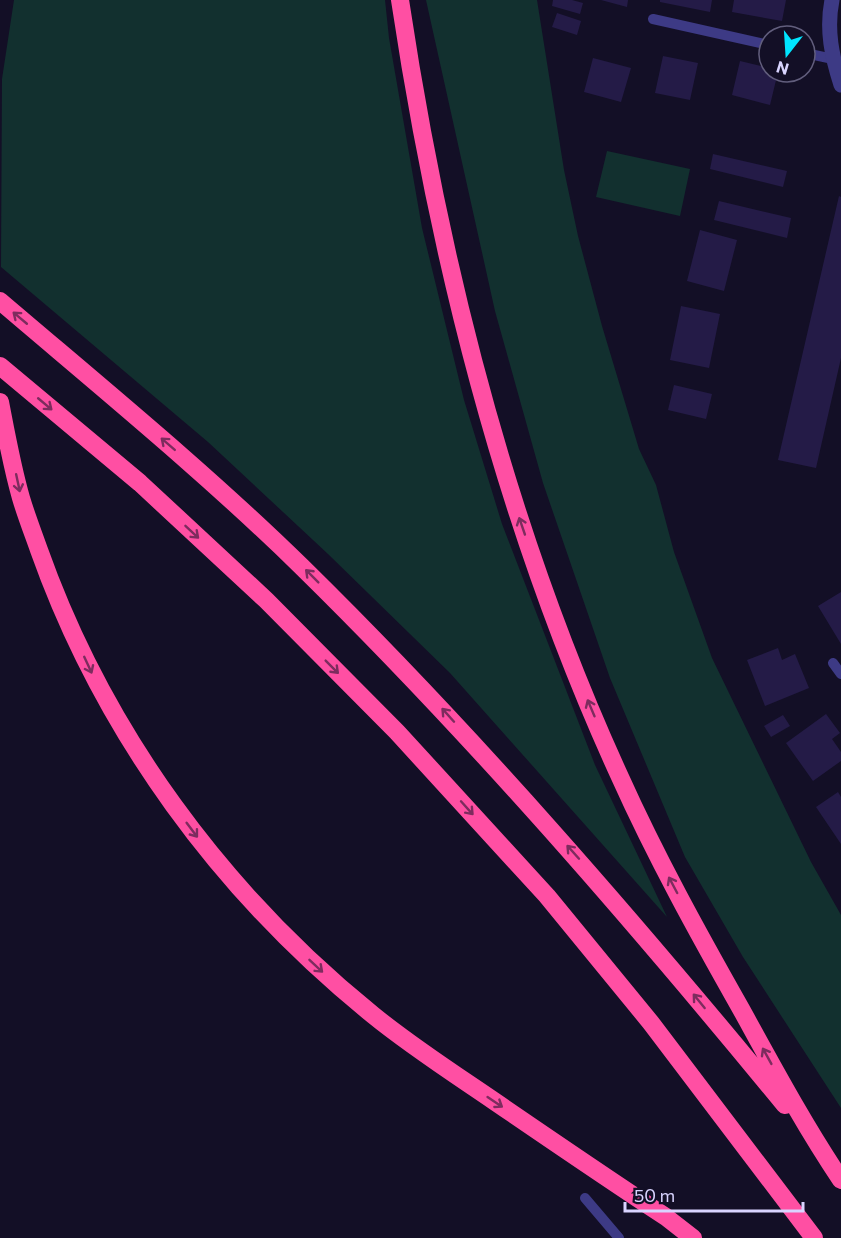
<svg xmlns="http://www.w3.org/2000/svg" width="841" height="1238" font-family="Commissioner,sans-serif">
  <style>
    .green { fill: #12302f }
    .building { fill: #241b47 }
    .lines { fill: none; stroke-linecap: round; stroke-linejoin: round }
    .lane { stroke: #3d3a85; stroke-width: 10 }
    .street { stroke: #3d3a85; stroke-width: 15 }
    .highway { stroke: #ff4fa3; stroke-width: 18 }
    .oneway { stroke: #7d2c5e }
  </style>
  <rect width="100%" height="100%" fill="#130f26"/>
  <!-- green -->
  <path class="green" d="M 14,0 L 385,0 L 389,38 L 422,228 L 464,400 L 502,524 L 595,765 L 667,917 L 450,673 L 328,554 L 208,442 L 1,267 L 2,79 Z
    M 426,0 L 537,0 L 564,170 L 578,236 L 602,326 L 639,449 L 656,485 L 674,552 L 712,658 L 811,862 L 841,915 L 841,1108 L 743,957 L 685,857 L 610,678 L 543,483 L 495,311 Z
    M 607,151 L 690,169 L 680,216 L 596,197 Z"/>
  <!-- building -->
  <path class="building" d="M 553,0 L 572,0 L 583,3 L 580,14 L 552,6 Z
    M 601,0 L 628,0 L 627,7 Z
    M 660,0 L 712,0 L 710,12 L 660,2 Z
    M 734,0 L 786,0 L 782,21 L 732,12 Z
    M 557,13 L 581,21 L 577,35 L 552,27 Z
    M 663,56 L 698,63 L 690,100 L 655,93 Z
    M 593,58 L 631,68 L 621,102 L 584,92 Z
    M 740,61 L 769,68 L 769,72 L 778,72 L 770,105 L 732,95 Z
    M 713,154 L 787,171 L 783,187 L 710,169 Z
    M 839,196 L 841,197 L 841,358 L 816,468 L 778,460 Z
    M 719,201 L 791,218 L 787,238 L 714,220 Z
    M 700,230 L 737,240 L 724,291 L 687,281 Z
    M 681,306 L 720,314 L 709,368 L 670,360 Z
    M 674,385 L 712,394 L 706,419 L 668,410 Z
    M 841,592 L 841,644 L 818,606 Z
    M 778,648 L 782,660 L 795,654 L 809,688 L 765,706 L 747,660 Z
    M 826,714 L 840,733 L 832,739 L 841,752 L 841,761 L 813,781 L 786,743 Z
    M 783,715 L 790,726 L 771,737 L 764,726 Z
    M 838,792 L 841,797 L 841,844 L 816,807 Z"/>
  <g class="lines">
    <!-- lane -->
    <path class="lane" d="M 653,19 L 769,45
      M 805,53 L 833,59
      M 833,663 L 841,674
      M 585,1198 L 619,1238"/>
    <!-- street -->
    <path class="street" d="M 832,0 C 826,30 832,57 841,85"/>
    <!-- highway -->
    <path class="highway" d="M 400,0 C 440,267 507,531 620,777 C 656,857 698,933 741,1009 C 773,1067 804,1125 841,1180
      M 0,301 C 102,388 206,473 302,567 C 474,736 632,919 785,1105
      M 0,366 L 140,483 L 266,600 L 397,732 L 547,896 L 651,1023 L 814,1238
      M 0,402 C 6,433 12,467 21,498 C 26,515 33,533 39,550 C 104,733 222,893 373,1015 C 411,1046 453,1073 494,1101 C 551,1140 608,1179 666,1217 L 693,1238"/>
  </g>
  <!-- one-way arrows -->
  <defs><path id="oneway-shaft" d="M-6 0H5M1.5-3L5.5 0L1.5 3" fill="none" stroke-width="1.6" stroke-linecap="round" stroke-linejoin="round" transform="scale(1.5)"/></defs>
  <g class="oneway">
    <use href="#oneway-shaft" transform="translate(20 318) rotate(-140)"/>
    <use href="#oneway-shaft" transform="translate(45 404) rotate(40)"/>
    <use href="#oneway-shaft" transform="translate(168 444) rotate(-139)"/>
    <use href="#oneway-shaft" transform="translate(18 483) rotate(78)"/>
    <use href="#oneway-shaft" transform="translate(522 526) rotate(-109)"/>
    <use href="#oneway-shaft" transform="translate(192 532) rotate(43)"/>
    <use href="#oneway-shaft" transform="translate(312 576) rotate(-135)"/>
    <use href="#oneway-shaft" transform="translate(88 665) rotate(65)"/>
    <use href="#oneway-shaft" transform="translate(332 667) rotate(45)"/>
    <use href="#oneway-shaft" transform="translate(591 708) rotate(-113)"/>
    <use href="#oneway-shaft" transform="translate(448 715) rotate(-132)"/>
    <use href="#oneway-shaft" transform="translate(467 808) rotate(48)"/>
    <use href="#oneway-shaft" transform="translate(192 830) rotate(53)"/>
    <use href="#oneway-shaft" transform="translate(573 852) rotate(-132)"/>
    <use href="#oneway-shaft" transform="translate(673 885) rotate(-118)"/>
    <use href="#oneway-shaft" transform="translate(316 966) rotate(43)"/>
    <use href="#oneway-shaft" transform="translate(699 1001) rotate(-129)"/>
    <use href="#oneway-shaft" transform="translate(767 1056) rotate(-119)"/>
    <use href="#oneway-shaft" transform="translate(495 1102) rotate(34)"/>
  </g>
  <!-- north arrow -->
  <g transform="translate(787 54) rotate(197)"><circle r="28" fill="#130f26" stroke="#625e7d" stroke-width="1.5"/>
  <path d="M0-4.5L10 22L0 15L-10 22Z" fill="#00e5ff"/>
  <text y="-9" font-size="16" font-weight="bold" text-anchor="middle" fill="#d9d4ff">N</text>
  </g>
  <!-- scale -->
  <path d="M625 1202v9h178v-9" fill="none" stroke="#d9d4ff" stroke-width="3"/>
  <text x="634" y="1202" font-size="18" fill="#d9d4ff" stroke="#130f26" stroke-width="4.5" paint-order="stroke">50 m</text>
</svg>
